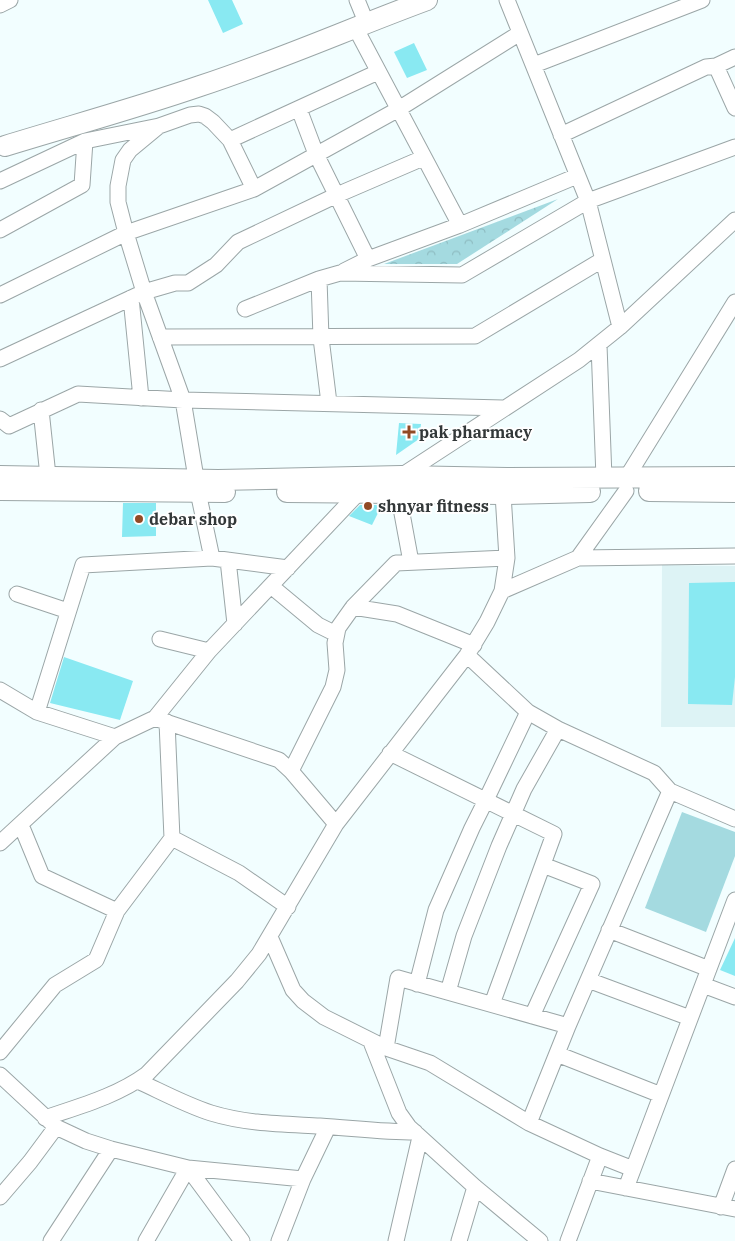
<svg xmlns="http://www.w3.org/2000/svg" width="735" height="1241" font-family="'IBM Plex Serif',serif">
  <style>
    .built { fill: #ddf3f5 }
    .green { fill: #a4dae0 }
    .park { fill: url(#park-crowns) }
    .building { fill: #89e9f2 }
    .lines { fill: none; stroke-linecap: round; stroke-linejoin: round }
    .street-casing { stroke: #9ba6a7; stroke-width: 17 }
    .secondary-casing { stroke: #9ba6a7; stroke-width: 22 }
    .street { stroke: #fff; stroke-width: 15 }
    .secondary { stroke: #fff; stroke-width: 20 }
    .poi-dot { fill: #914a25; stroke: #fff; stroke-width: 2 }
    .labels { text-anchor: middle; dominant-baseline: central; stroke-width: 4; stroke-linejoin: round; paint-order: stroke }
    .poi-label { font-size: 16px; font-weight: bold; fill: #333839; stroke: #fff; text-anchor: start }
  </style>
  <defs>
    <pattern id="park-crowns" width="20" height="18" patternUnits="userSpaceOnUse" patternTransform="scale(1.25)"><rect width="20" height="18" fill="#a4dae0"/><path d="M2 6a3 3 0 1 1 6 0M12 15a3 3 0 1 1 6 0" fill="none" stroke="#8ebcc1"/></pattern>
  </defs>
  <rect width="100%" height="100%" fill="#f2feff"/>
  <!-- built -->
  <path class="built" d="M 662,565 L 735,566 L 735,727 L 661,727 Z"/>
  <!-- green -->
  <path class="green" d="M 682,812 L 735,832 L 735,856 L 706,932 L 645,908 Z"/>
  <!-- park -->
  <path class="park" d="M 558,199 L 457,264 L 384,264 Z"/>
  <!-- building -->
  <path class="building" d="M 208,0 L 232,0 L 243,24 L 223,33 Z
    M 414,43 L 427,70 L 407,78 L 394,52 Z
    M 399,423 L 421,424 L 419,439 L 396,455 Z
    M 123,503 L 156,503 L 156,536 L 122,537 Z
    M 360,505 L 382,505 L 372,525 L 349,516 Z
    M 735,582 L 735,677 L 732,705 L 688,704 L 689,583 Z
    M 64,657 L 133,681 L 120,720 L 50,703 Z
    M 735,938 L 735,976 L 720,970 Z"/>
  <g class="lines">
    <defs>
      <path id="street" d="M 357,0 L 366,22
        M 507,0 L 588,201 L 620,327
        M 0,5 L 10,0
        M 355,27 L 460,225
        M 534,65 L 702,0
        M 716,66 L 735,108
        M 299,109 L 316,154 L 368,259
        M 159,126 L 130,150 L 123,160 L 118,186 L 118,202 L 126,233 L 144,292 L 183,400 L 196,478
        M 561,135 L 706,67 L 716,66 L 735,57
        M 230,140 L 378,72
        M 0,181 L 85,141 L 159,126 L 190,115 L 199,114 L 205,116 L 213,122 L 230,140 L 254,189
        M 0,230 L 82,185 L 85,141
        M 344,271 L 368,259 L 460,225 L 577,176
        M 319,279 L 321,338 L 329,403
        M 0,295 L 126,233 L 254,189 L 397,110 L 520,33
        M 131,298 L 141,398
        M 245,309 L 319,279 L 340,273 L 462,275 L 588,201 L 735,147
        M 160,337 L 475,336 L 602,260
        M 599,345 L 604,478
        M 0,359 L 144,292 L 175,283 L 188,283 L 216,265 L 238,242 L 337,195 L 423,158
        M 41,410 L 48,476
        M 0,419 L 9,426 L 78,394 L 183,400 L 503,408
        M 401,476 L 579,360 L 620,327 L 735,220
        M 627,477 L 735,302
        M 198,492 L 212,558
        M 398,492 L 411,562
        M 578,558 L 626,491
        M 228,560 L 235,624
        M 271,586 L 318,625 L 336,634
        M 502,591 L 578,558 L 735,556
        M 17,594 L 68,611
        M 353,607 L 397,614 L 474,645
        M 160,639 L 209,651
        M 467,655 L 528,712 L 558,729 L 654,773 L 670,791 L 735,819
        M 0,690 L 37,712 L 115,737
        M 37,712 L 83,565 L 212,558 L 288,568
        M 160,720 L 279,760 L 291,771 L 336,824
        M 390,753 L 554,834 L 492,1004
        M 291,771 L 333,687 L 337,670 L 335,643 L 338,628 L 353,607 L 396,563 L 507,558
        M 21,825 L 42,876 L 117,911
        M 172,838 L 239,873 L 288,907
        M 0,843 L 115,737 L 155,718 L 209,651 L 362,489
        M 609,930 L 709,969
        M 270,937 L 293,990 L 303,1001 L 324,1017 L 386,1048 L 430,1063 L 529,1123 L 600,1156 L 633,1169
        M 588,980 L 690,1018
        M 417,984 L 436,910 L 472,828 L 486,800 L 528,712
        M 703,985 L 735,997
        M 448,992 L 464,936 L 499,846 L 524,789 L 558,729
        M 532,1016 L 592,884 L 543,865
        M 371,1042 L 399,1113 L 409,1127 L 475,1187 L 540,1241
        M 386,1048 L 398,978 L 568,1026
        M 0,1052 L 55,985 L 96,960 L 117,911 L 172,838 L 167,722
        M 557,1054 L 661,1095
        M 0,1075 L 56,1127 L 86,1141 L 111,1149 L 188,1168 L 303,1179
        M 138,1081 C 162,1092 186,1105 211,1113 C 247,1124 283,1124 320,1126 C 352,1128 383,1132 415,1132
        M 45,1118 C 80,1106 117,1096 147,1074 L 237,981 L 259,954 L 336,824 L 467,655 L 487,622 L 502,591 L 507,558 L 503,494
        M 529,1123 L 568,1026 L 670,791
        M 590,1181 L 735,1209
        M 626,1188 L 735,900
        M 0,1197 L 30,1162 L 56,1127
        M 721,1207 L 735,1169
        M 51,1241 L 111,1149
        M 146,1241 L 188,1168 L 242,1241
        M 279,1241 L 303,1179 L 328,1127
        M 396,1241 L 420,1137
        M 459,1241 L 475,1187
        M 568,1241 L 600,1156"/>
      <path id="secondary" d="M 5,146 C 70,126 136,108 200,86 C 277,61 351,28 427,0
        M 0,476 L 218,480 L 401,476 L 507,478 L 735,477
        M 0,490 L 225,492
        M 649,491 L 735,492
        M 287,492 L 503,494 L 590,492"/>
    </defs>
    <!-- street casing -->
    <use href="#street" class="street-casing"/>
    <!-- secondary casing -->
    <use href="#secondary" class="secondary-casing"/>
    <!-- street -->
    <use href="#street" class="street"/>
    <!-- secondary -->
    <use href="#secondary" class="secondary"/>
  </g>
  <!-- markers -->
  <g class="poi-dot">
    <path d="M406.5 424.5h5v5h5v5h-5v5h-5v-5h-5v-5h5z"/>
    <circle cx="368" cy="506" r="5"/>
    <circle cx="139" cy="519" r="5"/>
  </g>
  <g class="labels">
    <!-- poi labels -->
    <g class="poi-label">
      <text x="419" y="432">pak pharmacy</text>
      <text x="378" y="506">shnyar fitness</text>
      <text x="149" y="519">debar shop</text>
    </g>
  </g>
</svg>
